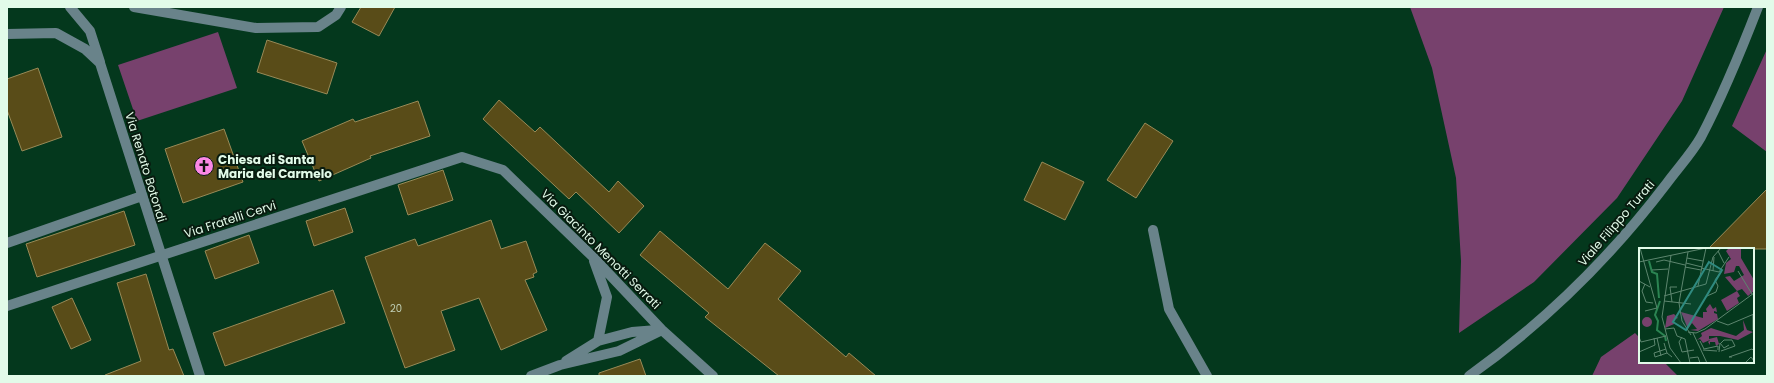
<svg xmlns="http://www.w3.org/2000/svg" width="1774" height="383" font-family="Poppins,sans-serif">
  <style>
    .green { fill: #77416d }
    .building { fill: #594c18; stroke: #988a57 }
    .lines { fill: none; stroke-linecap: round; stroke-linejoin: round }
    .minor { stroke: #69838a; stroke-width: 10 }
    .labels { text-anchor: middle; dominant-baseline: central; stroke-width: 4; stroke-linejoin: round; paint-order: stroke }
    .number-label { font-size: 10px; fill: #c0cfb5 }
    .poi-label { font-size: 12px; font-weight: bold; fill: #e2fbe9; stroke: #081b0f; text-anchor: start }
    .street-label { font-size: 12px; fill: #e2fbe9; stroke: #081b0f }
    .inset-river { fill: none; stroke: #2b8452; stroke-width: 2 }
    .inset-road { fill: none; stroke: #5d866f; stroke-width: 1 }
    .view { fill: #2f8a80; fill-opacity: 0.15; stroke: #2f8a80; stroke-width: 2 }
    .inset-edge { fill: none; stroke: #e2fbe9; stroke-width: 2 }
  </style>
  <rect width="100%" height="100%" fill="#04381d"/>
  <!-- green -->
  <path class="green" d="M 1410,7 L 1664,7 L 1667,8 L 1724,7 L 1682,101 L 1617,198 L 1534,282 L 1459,333 L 1461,261 L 1456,178 L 1432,68 Z
    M 218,32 L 237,88 L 137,121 L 118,65 Z
    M 1767,49 L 1767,152 L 1732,126 Z
    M 1635,333 L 1640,338 L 1640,362 L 1664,362 L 1678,376 L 1592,376 L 1601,357 Z"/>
  <!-- building -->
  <path class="building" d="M 361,7 L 395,7 L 379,36 L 352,22 Z
    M 267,40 L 337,63 L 327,94 L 257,72 Z
    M 38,68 L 62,137 L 22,151 L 7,110 L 7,79 Z
    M 499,100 L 535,132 L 540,127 L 609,192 L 618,181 L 644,206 L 619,233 L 576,192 L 569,199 L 483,119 Z
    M 418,101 L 430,136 L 370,156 L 371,158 L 319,181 L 302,141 L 353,119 L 355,122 Z
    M 1145,123 L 1173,141 L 1136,198 L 1107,180 Z
    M 224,129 L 243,182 L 183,203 L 165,149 Z
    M 1042,162 L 1084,182 L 1065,220 L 1024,200 Z
    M 443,170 L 453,200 L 408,215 L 398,185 Z
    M 1767,189 L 1767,249 L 1708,249 Z
    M 345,208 L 353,232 L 314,246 L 306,221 Z
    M 124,211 L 135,245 L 37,277 L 26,244 Z
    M 491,220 L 501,249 L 526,241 L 537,272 L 533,274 L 534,277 L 525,280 L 547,330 L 501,350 L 479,298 L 441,311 L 455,350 L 405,368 L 365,257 L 415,239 L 418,246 Z
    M 660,231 L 728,289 L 765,243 L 801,271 L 778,299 L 846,357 L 849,353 L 876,376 L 779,376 L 705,317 L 709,313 L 640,255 Z
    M 249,235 L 259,263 L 215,279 L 205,251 Z
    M 146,274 L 169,350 L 173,349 L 184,376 L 105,376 L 105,375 L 141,361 L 117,283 Z
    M 333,290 L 345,323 L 225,366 L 213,333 Z
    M 72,298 L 91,340 L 71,349 L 52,307 Z
    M 640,359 L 646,376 L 599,376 L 599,373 Z"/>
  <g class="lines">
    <!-- minor -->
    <path class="minor" d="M 70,7 L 90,31 L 100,62
      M 134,7 L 256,28 L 318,27 L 336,15 L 341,7
      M 7,34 L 56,33 L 85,49 L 100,63 L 200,376
      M 1153,230 L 1169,309 L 1207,376
      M 7,243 L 142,196
      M 7,306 L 462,157 L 503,170 L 593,257 L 662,330 L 713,376
      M 598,341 L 632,332 L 657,330
      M 566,361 L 598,341 L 607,297 L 594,261
      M 531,376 L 560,365 L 619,351 L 662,330
      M 1469,376 C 1545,322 1610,258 1667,183 C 1678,168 1692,153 1701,137 C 1723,95 1741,51 1758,7"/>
  </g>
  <!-- icons -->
  <defs>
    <symbol id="church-disc" viewBox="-11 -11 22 22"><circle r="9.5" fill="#fb87e5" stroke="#081b0f"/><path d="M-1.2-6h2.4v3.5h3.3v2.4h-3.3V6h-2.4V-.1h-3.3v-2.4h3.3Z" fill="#111"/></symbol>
  </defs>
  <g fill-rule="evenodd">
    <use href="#church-disc" x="193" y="155" width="22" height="22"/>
  </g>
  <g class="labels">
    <!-- number labels -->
    <g class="number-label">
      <text x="396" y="308">20</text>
    </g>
    <!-- poi labels -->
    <g class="poi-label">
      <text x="218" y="159">Chiesa di Santa<tspan x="218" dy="14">Maria del Carmelo</tspan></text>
    </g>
    <!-- street labels -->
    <g class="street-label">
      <text transform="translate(146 167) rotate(73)">Via Renato Botondi</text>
      <text transform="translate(230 219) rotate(-18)">Via Fratelli Cervi</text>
      <text transform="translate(1616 223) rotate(-49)">Viale Filippo Turati</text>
      <text transform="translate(601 249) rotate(45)">Via Giacinto Menotti Serrati</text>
    </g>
  </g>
  <!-- overview -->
  <g transform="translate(1639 248)">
    <rect width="115" height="115" fill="#04381d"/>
    <path d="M 90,0 L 102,0 L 102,10 L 115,32 L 115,43 L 109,48 L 103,41 L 98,43 L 101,48 L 98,50 L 100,55 L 88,63 L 82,52 L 98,43 L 86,29 L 91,28 L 95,33 L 105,27 L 100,18 L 97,18 L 95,24 L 85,26 L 87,15 L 92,11 L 87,3 ZM 71,56 L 74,61 L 77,59 L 78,64 L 75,63 L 75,65 L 78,66 L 79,71 L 59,83 L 51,82 L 58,81 L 53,75 L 49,81 L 42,64 L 64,70 L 64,64 L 68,64 L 67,61 ZM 35,66 L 39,70 L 34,72 L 35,76 L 26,80 L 28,68 ZM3 74a5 5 0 1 1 10 0a5 5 0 1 1-10 0ZM 104,72 L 108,82 L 114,84 L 99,92 L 81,88 L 70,88 L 70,91 L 78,89 L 80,96 L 77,98 L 76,94 L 71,94 L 71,97 L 69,94 L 71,92 L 64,95 L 61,91 L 58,92 L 63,88 L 62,85 L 72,80 L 97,88 L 105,82 Z" fill="#77416d"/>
    <path class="inset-river" d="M 10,13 L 13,24 L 18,26 L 20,50M 21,53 L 16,67 L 19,73 L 18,82 L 26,88 L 27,93"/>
    <path class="inset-road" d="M 1,0 L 18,60 L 6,63M 79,3 L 85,15M 49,4 L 40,55 L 43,73 L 52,87M 32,7 L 23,69 L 31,100 L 42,115M 48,10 L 64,13M 0,14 L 67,0M 17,14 L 25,12 L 46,17M 47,15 L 63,19M 46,19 L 62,22M 62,20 L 80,24 L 90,9M 13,22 L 29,21M 74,23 L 75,9M 99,23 L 113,46M 0,33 L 11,39M 6,36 L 3,43 L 7,54 L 14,55M 59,38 L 67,0M 25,48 L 67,36 L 74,9 L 82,0M 68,48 L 77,44 L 79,38 L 76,32 L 82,24M 25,53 L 52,56M 33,54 L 31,39 L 38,39M 114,66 L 114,82M 78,73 L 89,77 L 115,66M 26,81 L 35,80 L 38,88M 49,84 L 57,85 L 66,81 L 115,45M 54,85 L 68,115M 38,88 L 46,91 L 51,115M 0,89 L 2,94 L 27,88M 43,89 L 40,94 L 43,104 L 55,102M 18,90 L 22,108M 61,93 L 65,101 L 79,98 L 79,102M 25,95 L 28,105 L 33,109M 82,95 L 85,92 L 93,92 L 96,98 L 82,103M 27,101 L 15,105 L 16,109 L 28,105M 64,102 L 78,103M 0,104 L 16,97 L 15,90M 80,104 L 81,95 L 85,100 L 90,97M 93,109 L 90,109 L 113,101 L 115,103M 51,110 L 59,109 L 61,115M 106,115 L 112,109 L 115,113"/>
    <path class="view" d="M 70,14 L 83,22 L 47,82 L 34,74 Z"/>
    <rect width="115" height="115" class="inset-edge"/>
  </g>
  <!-- border -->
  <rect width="1774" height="383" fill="none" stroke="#e2fbe9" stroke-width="16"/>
</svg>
